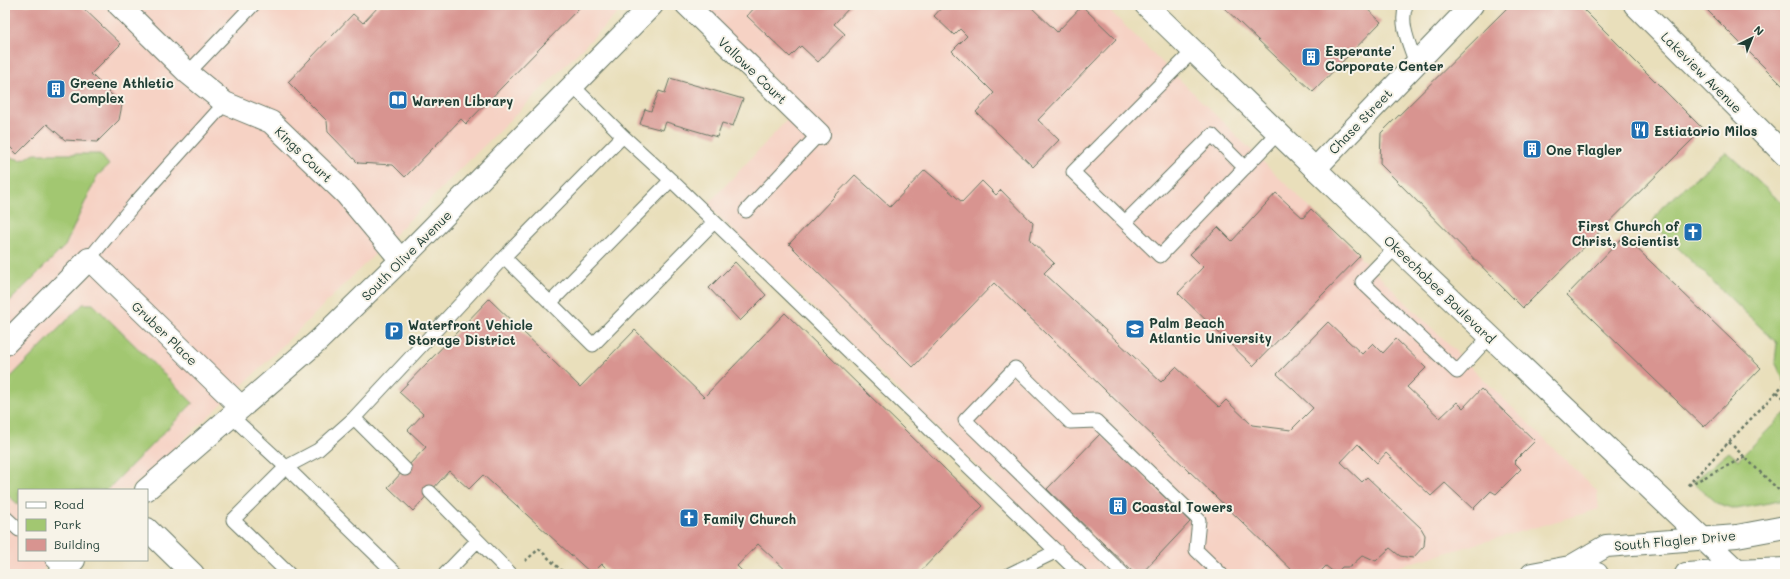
<svg xmlns="http://www.w3.org/2000/svg" width="1790" height="579" font-family="Mali,sans-serif">
  <style>
    .built { fill: #f6d2c4 }
    .green { fill: #a2c771; stroke: #608252 }
    .building { fill: #d89490 }
    .lines { fill: none; stroke-linecap: round; stroke-linejoin: round }
    .service-casing { stroke: #667663; stroke-width: 15 }
    .minor-casing { stroke: #667663; stroke-width: 24 }
    .tertiary-casing { stroke: #667663; stroke-width: 24 }
    .primary-casing { stroke: #667663; stroke-width: 24 }
    .path { stroke: #667663; stroke-width: 2.5; stroke-dasharray: 3 3; stroke-linecap: butt }
    .service { stroke: #fff; stroke-width: 13 }
    .minor { stroke: #fff; stroke-width: 22 }
    .tertiary { stroke: #fff; stroke-width: 22 }
    .primary { stroke: #fff; stroke-width: 22 }
    .labels { text-anchor: middle; dominant-baseline: central; stroke-width: 4; stroke-linejoin: round; paint-order: stroke }
    .poi-label { font-size: 13px; font-weight: bold; fill: #1f3d34; stroke: #f7f3e8; text-anchor: start }
    .street-label { font-size: 13px; fill: #1f3d34; stroke: #f7f3e8 }
  </style>
  <rect width="100%" height="100%" fill="#f7f3e8"/>
  <filter id="ink" filterUnits="userSpaceOnUse"><feTurbulence type="fractalNoise" baseFrequency=".025" numOctaves="2"/><feDisplacementMap in="SourceGraphic" scale="8" xChannelSelector="R" yChannelSelector="G"/><feConvolveMatrix kernelMatrix="1 2 1 2 8 2 1 2 1" color-interpolation-filters="sRGB"/></filter>
  <filter id="wash" filterUnits="userSpaceOnUse"><feTurbulence type="fractalNoise" baseFrequency=".012" numOctaves="4" result="noise"/><feDisplacementMap in="SourceGraphic" scale="16" xChannelSelector="R" yChannelSelector="G"/><feGaussianBlur stdDeviation="0.9" result="paint"/><feColorMatrix in="noise" values="0 0 0 0 0 0 0 0 0 0 0 0 0 0 0 0 0 1.4 0 .05"/><feComposite in="paint" operator="in"/></filter>
  <g filter="url(#wash)">
    <rect width="100%" height="100%" fill="#e9dfbb"/>
    <!-- built -->
    <path class="built" d="M 5,5 L 626,5 L 251,377 L 129,490 L 19,490 L 19,560 L 53,560 L 39,574 L 5,574 Z
      M 698,5 L 1104,5 L 1597,491 L 1599,509 L 1372,574 L 1088,574 L 707,205 L 801,105 Z"/>
    <!-- green -->
    <path class="green" d="M 5,147 L 10,157 L 21,160 L 35,154 L 100,154 L 109,165 L 97,176 L 65,246 L 5,306 Z
      M 1726,152 L 1785,206 L 1785,382 L 1775,362 L 1777,343 L 1652,223 L 1662,207 Z
      M 83,304 L 93,304 L 193,403 L 107,490 L 19,490 L 19,505 L 5,493 L 5,383 Z
      M 1785,413 L 1785,500 L 1736,509 L 1716,503 L 1693,482 L 1729,452 L 1738,460 Z"/>
    <g id="blocks">
      <!-- building -->
      <path class="building" d="M 5,5 L 80,5 L 121,44 L 91,74 L 122,105 L 119,120 L 97,142 L 65,140 L 47,124 L 17,154 L 5,142 Z
        M 380,5 L 582,5 L 466,124 L 461,119 L 405,177 L 393,165 L 358,163 L 328,132 L 327,121 L 288,82 L 353,14 L 363,23 Z
        M 757,5 L 852,5 L 834,24 L 845,34 L 818,62 L 801,46 L 790,57 L 747,16 Z
        M 942,5 L 1029,5 L 1057,32 L 1082,6 L 1116,39 L 1038,120 L 1059,140 L 1033,167 L 976,112 L 994,93 L 952,51 L 967,36 L 960,29 L 954,35 L 934,16 L 943,6 Z
        M 1221,5 L 1363,5 L 1381,22 L 1313,92 Z
        M 1510,5 L 1579,5 L 1703,129 L 1523,308 L 1380,164 L 1381,133 Z
        M 1702,5 L 1785,5 L 1785,88 Z
        M 670,78 L 743,99 L 733,126 L 722,123 L 717,137 L 666,122 L 663,130 L 640,124 L 645,109 L 651,111 L 659,91 L 665,93 Z
        M 925,170 L 962,202 L 982,181 L 996,195 L 1001,190 L 1033,223 L 1030,240 L 1054,263 L 1044,273 L 1161,382 L 1176,367 L 1219,407 L 1226,400 L 1252,425 L 1291,430 L 1313,408 L 1277,374 L 1328,322 L 1362,354 L 1373,343 L 1383,353 L 1396,339 L 1426,368 L 1407,387 L 1440,418 L 1457,402 L 1463,408 L 1481,389 L 1535,441 L 1514,462 L 1521,469 L 1496,494 L 1491,491 L 1473,509 L 1445,483 L 1431,496 L 1386,453 L 1377,463 L 1358,444 L 1341,462 L 1362,482 L 1367,477 L 1421,528 L 1425,535 L 1424,546 L 1413,558 L 1400,556 L 1390,548 L 1376,561 L 1363,555 L 1350,567 L 1342,567 L 1336,574 L 1326,566 L 1318,574 L 1296,574 L 994,283 L 913,367 L 789,244 L 855,175 L 890,207 Z
        M 1276,193 L 1303,218 L 1311,209 L 1360,256 L 1253,366 L 1178,293 L 1203,267 L 1190,254 L 1218,227 L 1232,241 Z
        M 1624,236 L 1761,368 L 1704,427 L 1567,295 Z
        M 735,262 L 766,295 L 740,321 L 709,288 Z
        M 489,299 L 580,387 L 635,330 L 704,397 L 785,313 L 983,506 L 918,574 L 790,574 L 758,544 L 737,566 L 745,574 L 612,574 L 602,564 L 592,574 L 483,475 L 469,489 L 449,471 L 413,511 L 388,487 L 426,447 L 408,430 L 423,414 L 399,392 Z
        M 1100,434 L 1190,522 L 1141,574 L 1135,574 L 1047,489 Z"/>
    </g>
  </g>
  <g filter="url(#ink)">
    <use href="#blocks" fill-opacity="0" stroke="#667663" stroke-width="1"/>
    <g class="lines">
      <defs>
        <path id="service" d="M 1406,5 C 1399,25 1410,45 1416,64
          M 1193,51 L 1073,172 L 1160,256 L 1278,133
          M 188,73 L 253,5
          M 573,86 L 623,136 L 671,180 L 1080,574
          M 623,136 L 504,257 L 593,345 L 714,222
          M 746,211 L 819,134
          M 1125,222 L 1212,135 L 1245,168
          M 1396,247 L 1362,282 L 1457,372 L 1490,336
          M 89,259 L 136,202 L 225,103
          M 550,303 L 671,180
          M 231,416 L 286,467 L 396,574
          M 354,418 L 405,469
          M 430,492 L 511,574
          M 5,517 L 19,530
          M 52,560 L 63,571
          M 289,574 L 233,520 L 286,467 L 318,450 L 354,418 L 504,257
          M 445,574 L 477,541
          M 1010,574 L 1057,551
          M 1123,574 L 965,420 L 1015,368 L 1070,422 L 1096,421 L 1199,520 L 1196,550 L 1221,574"/>
        <path id="minor" d="M 119,5 L 188,73 L 225,103 L 271,122 L 346,194 L 401,260
          M 687,5 L 819,134
          M 1315,169 L 1472,5
          M 5,344 L 89,259 L 241,407
          M 147,529 L 193,574"/>
        <path id="tertiary" d="M 146,490 L 318,341 L 401,260 L 652,5
          M 1570,567 L 1597,574
          M 60,574 L 74,560
          M 1532,574 L 1570,567 L 1606,546 L 1737,536 L 1785,527
          M 1686,574 L 1737,571"/>
        <path id="primary" d="M 1146,5 L 1396,247 L 1737,571 L 1785,569
          M 1635,5 L 1785,155"/>
      </defs>
      <!-- service casing -->
      <use href="#service" class="service-casing"/>
      <!-- minor casing -->
      <use href="#minor" class="minor-casing"/>
      <!-- tertiary casing -->
      <use href="#tertiary" class="tertiary-casing"/>
      <!-- primary casing -->
      <use href="#primary" class="primary-casing"/>
      <!-- path -->
      <path class="path" d="M 1777,392 L 1785,399
        M 1729,442 L 1785,496
        M 1745,457 L 1687,486 L 1785,383
        M 525,561 L 539,549 L 565,574"/>
      <!-- service -->
      <use href="#service" class="service"/>
      <!-- minor -->
      <use href="#minor" class="minor"/>
      <!-- tertiary -->
      <use href="#tertiary" class="tertiary"/>
      <!-- primary -->
      <use href="#primary" class="primary"/>
    </g>
  </g>
  <!-- icons -->
  <defs>
    <symbol id="building-square" viewBox="-11 -11 22 22"><rect x="-9" y="-9" width="18" height="18" rx="4" fill="#1f6fb2" stroke="#f7f3e8"/><path d="M-4-6H4V6H1V3H-1V6H-4ZM-2.5-4.3h1.7v1.8h-1.7ZM.8-4.3h1.7v1.8H.8ZM-2.5-1h1.7V.8h-1.7ZM.8-1h1.7V.8H.8Z" fill="#fff"/></symbol>
    <symbol id="library-square" viewBox="-11 -11 22 22"><rect x="-9" y="-9" width="18" height="18" rx="4" fill="#1f6fb2" stroke="#f7f3e8"/><path d="M-6-4Q-3-5.5-.7-3.5V5Q-3 3-6 4ZM6-4Q3-5.5 .7-3.5V5Q3 3 6 4Z" fill="#fff"/></symbol>
    <symbol id="restaurant-square" viewBox="-11 -11 22 22"><rect x="-9" y="-9" width="18" height="18" rx="4" fill="#1f6fb2" stroke="#f7f3e8"/><path d="M-5-6h1v4h1v-4h1v4h1v-4h1v5L-1.5 .5V6h-2V.5L-5-1ZM5-6V6H3V1.5H1.5Q1.5-4 5-6Z" fill="#fff"/></symbol>
    <symbol id="church-square" viewBox="-11 -11 22 22"><rect x="-9" y="-9" width="18" height="18" rx="4" fill="#1f6fb2" stroke="#f7f3e8"/><path d="M-1.2-6h2.4v3.5h3.3v2.4h-3.3V6h-2.4V-.1h-3.3v-2.4h3.3Z" fill="#fff"/></symbol>
    <symbol id="university-square" viewBox="-11 -11 22 22"><rect x="-9" y="-9" width="18" height="18" rx="4" fill="#1f6fb2" stroke="#f7f3e8"/><path d="M0-5L7-2L0 1L-7-2ZM-4 1L0 2.5L4 1V4Q0 6-4 4Z" fill="#fff"/></symbol>
    <symbol id="parking-square" viewBox="-11 -11 22 22"><rect x="-9" y="-9" width="18" height="18" rx="4" fill="#1f6fb2" stroke="#f7f3e8"/><path d="M-3.5-5.5H1a3.5 3.5 0 0 1 0 7H-1V5.5H-3.5ZM-1-3.4V-.6H.8a1.4 1.4 0 0 0 0-2.8Z" fill="#fff"/></symbol>
  </defs>
  <g fill-rule="evenodd">
    <use href="#building-square" x="1300" y="46" width="22" height="22"/>
    <use href="#building-square" x="45" y="78" width="22" height="22"/>
    <use href="#library-square" x="387" y="89" width="22" height="22"/>
    <use href="#restaurant-square" x="1629" y="119" width="22" height="22"/>
    <use href="#building-square" x="1521" y="138" width="22" height="22"/>
    <use href="#church-square" x="1682" y="221" width="22" height="22"/>
    <use href="#university-square" x="1124" y="318" width="22" height="22"/>
    <use href="#parking-square" x="383" y="320" width="22" height="22"/>
    <use href="#building-square" x="1107" y="495" width="22" height="22"/>
    <use href="#church-square" x="678" y="507" width="22" height="22"/>
  </g>
  <g class="labels">
    <!-- poi labels -->
    <g class="poi-label">
      <text x="1325" y="50">Esperante'<tspan x="1325" dy="15">Corporate Center</tspan></text>
      <text x="70" y="82">Greene Athletic<tspan x="70" dy="15">Complex</tspan></text>
      <text x="412" y="100">Warren Library</text>
      <text x="1654" y="130">Estiatorio Milos</text>
      <text x="1546" y="149">One Flagler</text>
      <text x="1679" y="225" text-anchor="end">First Church of<tspan x="1679" dy="15">Christ, Scientist</tspan></text>
      <text x="1149" y="322">Palm Beach<tspan x="1149" dy="15">Atlantic University</tspan></text>
      <text x="408" y="324">Waterfront Vehicle<tspan x="408" dy="15">Storage District</tspan></text>
      <text x="1132" y="506">Coastal Towers</text>
      <text x="703" y="518">Family Church</text>
    </g>
    <!-- street labels -->
    <g class="street-label">
      <text transform="translate(753 70) rotate(44)">Vallowe Court</text>
      <text transform="translate(1702 72) rotate(45)">Lakeview Avenue</text>
      <text transform="translate(1360 121) rotate(-46)">Chase Street</text>
      <text transform="translate(304 154) rotate(44)">Kings Court</text>
      <text transform="translate(406 255) rotate(-45)">South Olive Avenue</text>
      <text transform="translate(1440 289) rotate(44)">Okeechobee Boulevard</text>
      <text transform="translate(165 333) rotate(44)">Gruber Place</text>
      <text transform="translate(1675 540) rotate(-5)">South Flagler Drive</text>
    </g>
  </g>
  <!-- margin -->
  <rect width="1790" height="579" fill="none" stroke="#f7f3e8" stroke-width="20"/>
  <!-- legend -->
  <rect x="18" y="489" width="130" height="72" fill="#f7f3e8" stroke="#a1aaa0"/>
  <rect x="26" y="502" width="20" height="6" fill="#ffffff" stroke="#a1aaa0"/>
  <text x="54" y="509" font-size="12" fill="#1f3d34">Road</text>
  <rect x="26" y="519" width="20" height="12" fill="#a2c771" stroke="#a1aaa0"/>
  <text x="54" y="529" font-size="12" fill="#1f3d34">Park</text>
  <rect x="26" y="539" width="20" height="12" fill="#d89490" stroke="#a1aaa0"/>
  <text x="54" y="549" font-size="12" fill="#1f3d34">Building</text>
  <!-- north arrow -->
  <g transform="translate(1752 38) rotate(43)" stroke="#f7f3e8" stroke-width="3" paint-order="stroke">
  <path d="M0-3L7 15L0 10L-7 15Z" fill="#1f3d34"/>
  <text y="-6" font-size="11" font-weight="bold" text-anchor="middle" fill="#1f3d34">N</text>
  </g>
</svg>
